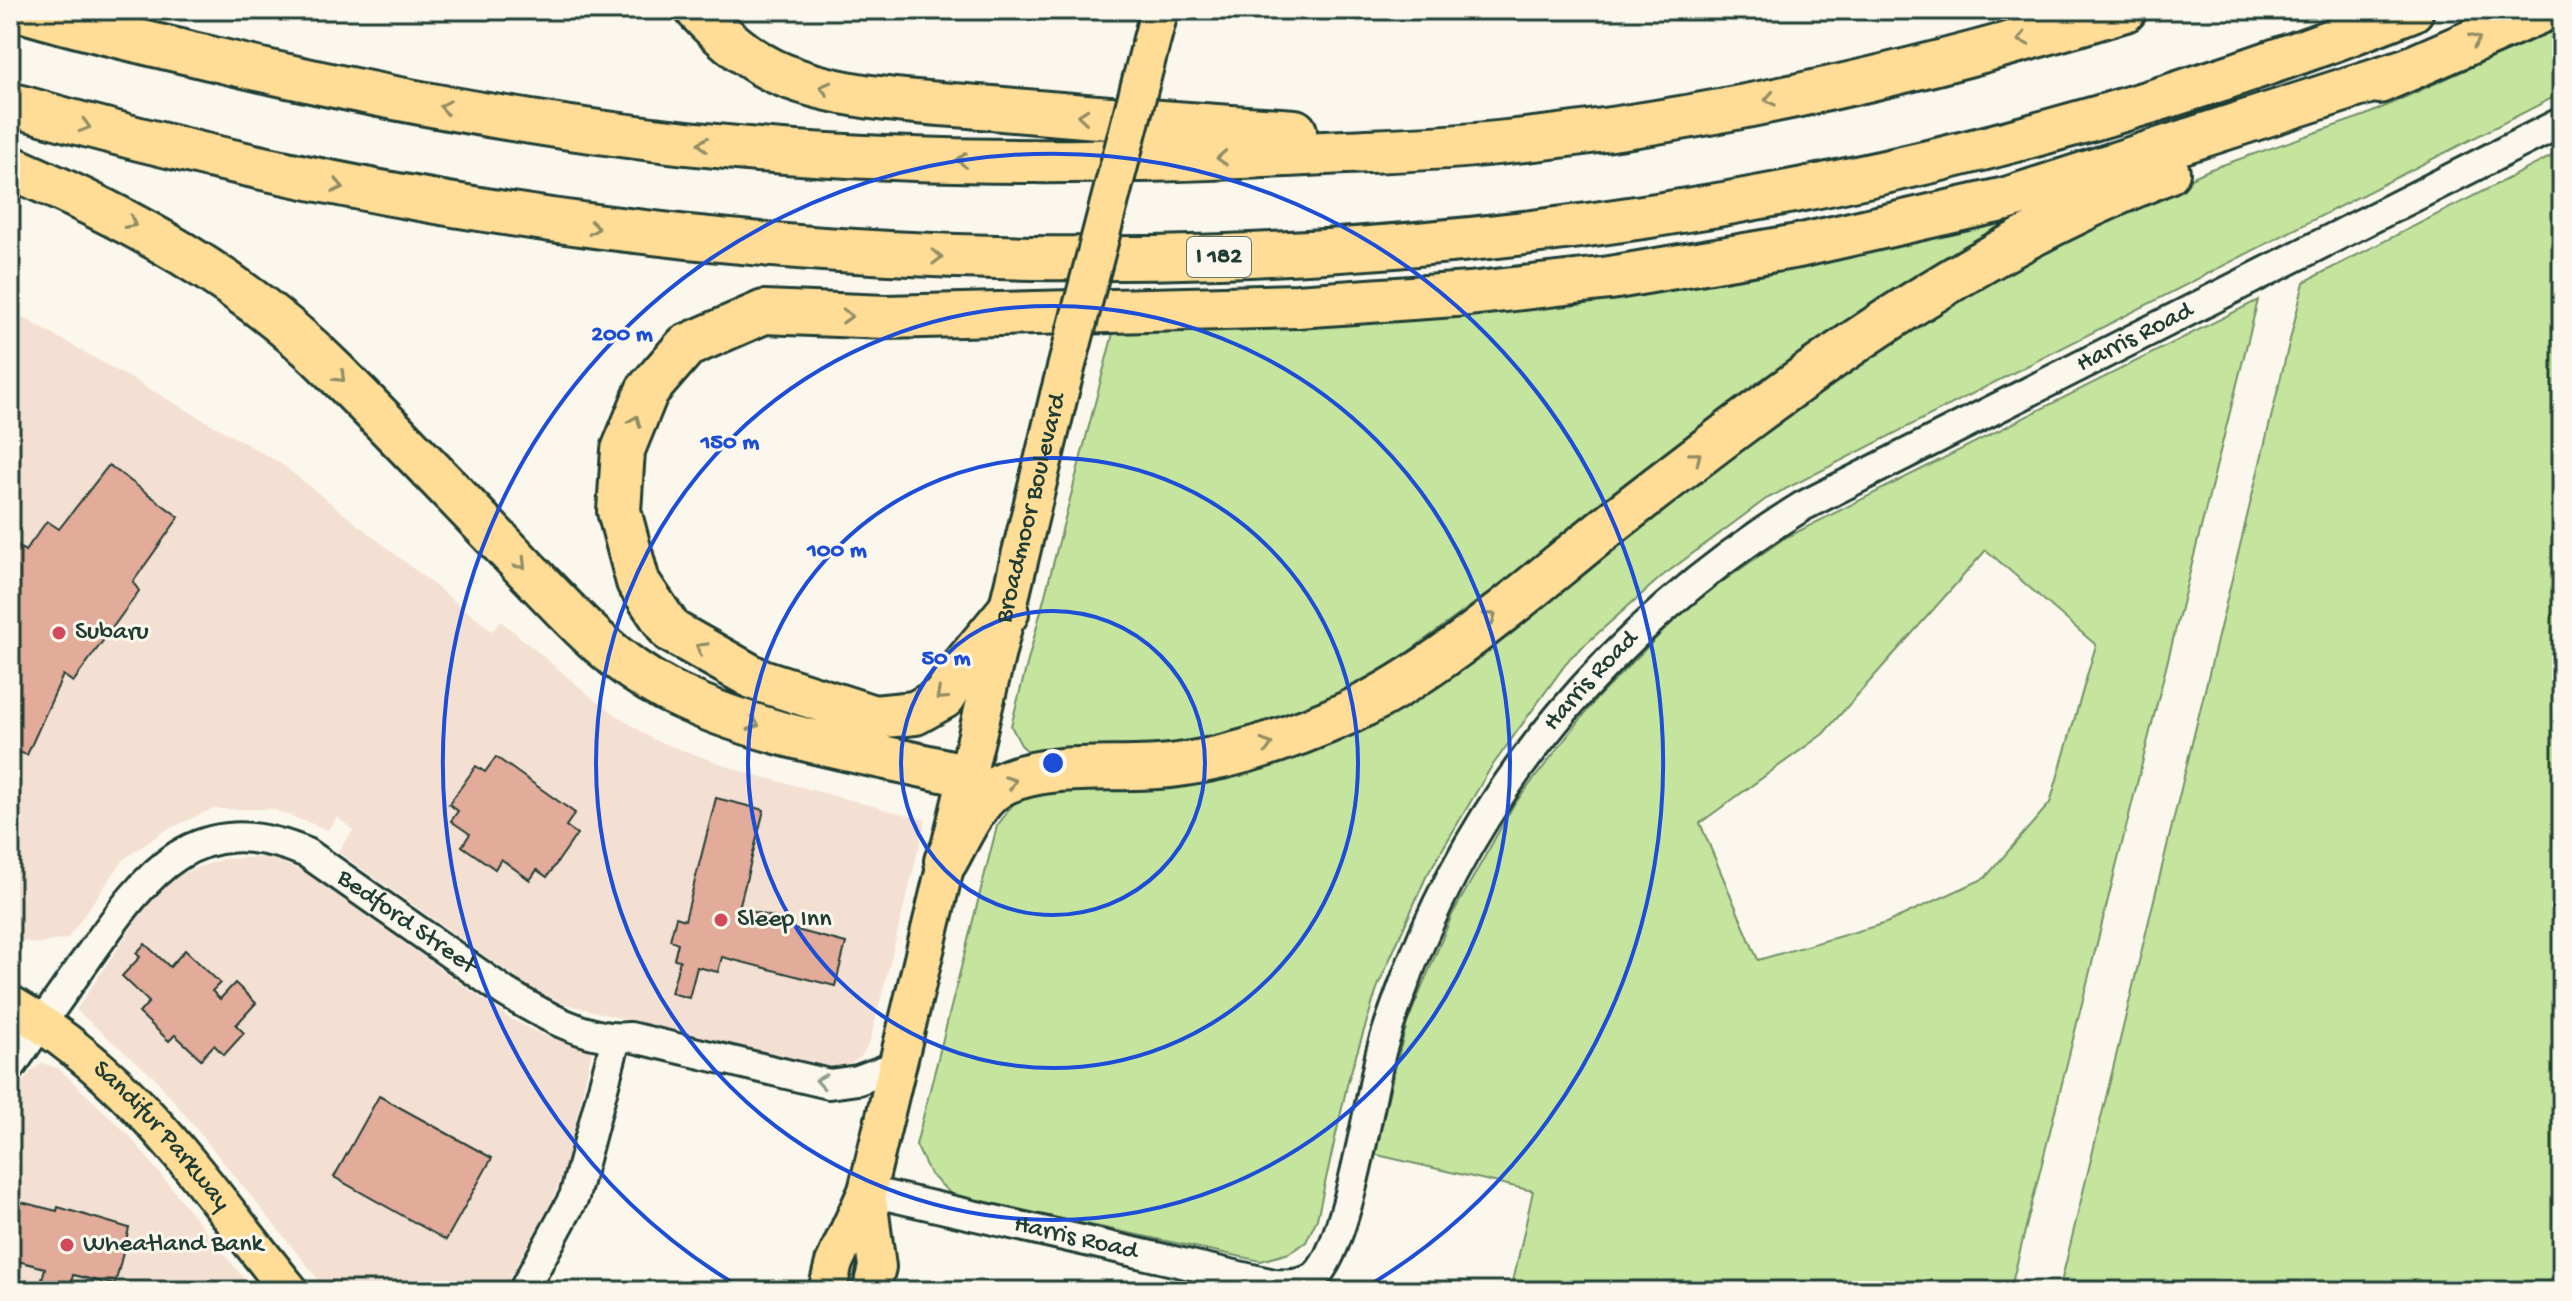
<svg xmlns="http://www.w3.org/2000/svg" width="2572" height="1301" font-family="'Gochi Hand',sans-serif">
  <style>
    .built { fill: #f4e0d3 }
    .green { fill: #c5e59e; stroke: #729169; stroke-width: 2; fill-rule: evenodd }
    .building { fill: #e3ab9a; stroke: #1f3d34; stroke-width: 2 }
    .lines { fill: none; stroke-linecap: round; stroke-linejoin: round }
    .minor-casing { stroke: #1f3d34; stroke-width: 34 }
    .major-casing { stroke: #1f3d34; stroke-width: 42 }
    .highway-casing { stroke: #1f3d34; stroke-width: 48 }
    .minor { stroke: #fbf7ec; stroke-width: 28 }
    .major { stroke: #ffdd96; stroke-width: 36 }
    .highway { stroke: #ffdd96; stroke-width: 42 }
    .major-bridge-casing { stroke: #1f3d34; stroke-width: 42; stroke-linecap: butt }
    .major-bridge { stroke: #ffdd96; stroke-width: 36 }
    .oneway { stroke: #8f8d65 }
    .oneway2 { stroke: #8d9a90 }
    .ring { fill: none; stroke: #1d4ed8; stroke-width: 4 }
    .poi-dot { fill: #d1495b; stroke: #fbf7ec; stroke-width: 3 }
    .labels { text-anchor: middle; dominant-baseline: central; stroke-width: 6; stroke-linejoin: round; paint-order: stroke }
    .shield { fill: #fbf7ec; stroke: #61756b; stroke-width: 2 }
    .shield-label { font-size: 24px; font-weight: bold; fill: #1f3d34 }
    .street-label { font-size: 26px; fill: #1f3d34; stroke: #fbf7ec }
    .poi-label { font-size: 26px; fill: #1f3d34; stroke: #fbf7ec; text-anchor: start }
    .centre { fill: #1d4ed8; stroke: #fbf7ec; stroke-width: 4 }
    .ring-label { font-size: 24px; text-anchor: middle; font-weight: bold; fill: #1d4ed8; stroke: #fbf7ec; stroke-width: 6; stroke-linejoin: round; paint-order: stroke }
  </style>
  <rect width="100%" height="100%" fill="#fbf7ec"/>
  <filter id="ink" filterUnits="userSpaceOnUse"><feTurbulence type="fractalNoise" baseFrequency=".0125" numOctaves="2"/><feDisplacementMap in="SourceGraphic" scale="16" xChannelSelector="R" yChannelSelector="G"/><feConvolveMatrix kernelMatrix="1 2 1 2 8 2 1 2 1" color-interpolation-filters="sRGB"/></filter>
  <g filter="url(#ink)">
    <!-- built -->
    <path class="built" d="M 10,310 L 280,463 L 492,631 L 501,621 L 596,701 L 652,739 L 744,772 L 926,820 L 870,1041 L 861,1057 L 842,1069 L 820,1071 L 562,1003 L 528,986 L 338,852 L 353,830 L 337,817 L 328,830 L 272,809 L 212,809 L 164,831 L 124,859 L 67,939 L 34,944 L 10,937 Z
      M 267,857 L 305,872 L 509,1018 L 540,1034 L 592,1051 L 565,1168 L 550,1206 L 502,1291 L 328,1291 L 155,1078 L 76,1010 L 150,900 L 182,873 L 223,859 Z
      M 42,1063 L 58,1068 L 129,1135 L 254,1291 L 10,1291 L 10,1100 L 31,1071 Z"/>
    <!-- green -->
    <path class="green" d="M 2562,26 L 2562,93 L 1766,499 L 1661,577 L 1570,658 L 1490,769 L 1426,877 L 1378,986 L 1348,1081 L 1317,1219 L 1306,1242 L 1289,1253 L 1261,1261 L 953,1196 L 930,1174 L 916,1145 L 997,826 L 1024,790 L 1252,766 L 1888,332 L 2042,244 L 2211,169 L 2366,115 Z
      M 2562,151 L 2562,1291 L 2059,1291 L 2304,282 Z
      M 2084,186 L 1938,265 L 1825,337 L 1705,426 L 1608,505 L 1385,669 L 1324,704 L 1192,751 L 1036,758 L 1021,745 L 1011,726 L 1116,322 L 1333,315 Z
      M 2258,300 L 2010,1291 L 1511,1291 L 1533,1191 L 1373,1154 L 1407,1023 L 1452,915 L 1513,806 L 1598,697 L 1687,607 L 1783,539 ZM 1986,550 L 2096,645 L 2050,803 L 1985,878 L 1886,923 L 1758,960 L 1700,823 L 1823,734 Z"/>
    <!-- building -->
    <path class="building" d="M 109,465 L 179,517 L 133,582 L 139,591 L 73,682 L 63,675 L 27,755 L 10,749 L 10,540 L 25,551 L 47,521 L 59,529 Z
      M 496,757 L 575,813 L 566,826 L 577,834 L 547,877 L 537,870 L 530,880 L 501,859 L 495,869 L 462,846 L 470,834 L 451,821 L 458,811 L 449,804 L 476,766 L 485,772 Z
      M 716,798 L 764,810 L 739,908 L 791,922 L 789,928 L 846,943 L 835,986 L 722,957 L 718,972 L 697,967 L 689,998 L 671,993 L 680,960 L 674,959 L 678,943 L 670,940 L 676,917 L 685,920 Z
      M 145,944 L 170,967 L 185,950 L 220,983 L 212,991 L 220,999 L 235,983 L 256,1003 L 236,1025 L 244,1033 L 224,1055 L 214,1045 L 201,1059 L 175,1035 L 169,1041 L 139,1013 L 149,1002 L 122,976 L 140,957 L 136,953 Z
      M 379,1096 L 492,1158 L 446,1240 L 334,1177 Z
      M 17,1201 L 57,1211 L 58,1207 L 129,1228 L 115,1285 L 73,1275 L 69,1291 L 39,1291 L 45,1268 L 10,1259 L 10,1232 Z"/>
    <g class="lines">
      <defs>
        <g id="minor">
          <path id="s1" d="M 10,1068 C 36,1031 62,994 88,957 C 146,875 194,805 307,853 L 505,992 C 540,1013 588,1042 630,1037 L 829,1084 L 858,1080 L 896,1066"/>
          <path id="s2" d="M 867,1191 L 1274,1284 C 1288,1285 1304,1285 1315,1276 C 1346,1251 1370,1097 1381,1052 C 1386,1033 1393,1014 1400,995 C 1472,789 1618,620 1803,506 L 2562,122"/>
          <path d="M 523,1291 L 574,1197 L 616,1039"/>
        </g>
        <g id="major">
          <path id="s3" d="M 10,1004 C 139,1081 198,1179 290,1291"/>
          <path d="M 867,1191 L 877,1267 L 871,1291"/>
          <path id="s4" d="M 827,1291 L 834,1263 L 867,1191 L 1059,395"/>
        </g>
        <path id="highway" d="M 21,10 C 86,30 152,44 218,60 C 392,101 569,133 747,149 C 939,166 1133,163 1325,153 C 1382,150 1440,149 1497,143 C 1709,122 1922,72 2125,10
          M 697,10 C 721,36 750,62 783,75 C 848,101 924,102 992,108 C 1093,117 1194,125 1295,131
          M 2379,82 L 2544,10
          M 10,104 C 796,331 1647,314 2412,10
          M 10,167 C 129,218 243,279 335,372 C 398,435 459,499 520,563 C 565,609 608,660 666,690 C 758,737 867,752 968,776
          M 1007,613 L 964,665 L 944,697 L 915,713 L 874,717 L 756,679 L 671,631 L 638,582 L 619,511 L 623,450 L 647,391 L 686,346 L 764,312 L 886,317 L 1297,306 L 1469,294 L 1610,278 L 1798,246 L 2006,199 L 2406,70
          M 946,861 C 961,835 977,794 1006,782 C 1055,761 1125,773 1178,765 C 1238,757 1295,737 1350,712 C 1444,668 1537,581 1619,517 C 1797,379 1956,257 2168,172"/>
      </defs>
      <!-- minor casing -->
      <use href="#minor" class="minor-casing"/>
      <!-- major casing -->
      <use href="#major" class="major-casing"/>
      <!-- highway casing -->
      <use href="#highway" class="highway-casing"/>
      <!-- minor -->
      <use href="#minor" class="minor"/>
      <!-- major -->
      <use href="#major" class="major"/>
      <!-- highway -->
      <use href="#highway" class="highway"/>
      <defs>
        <path id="major-bridge" d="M 1059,395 L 1158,16"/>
      </defs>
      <!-- major-bridge casing -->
      <use href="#major-bridge" class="major-bridge-casing"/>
      <!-- major-bridge -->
      <use href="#major-bridge" class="major-bridge"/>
    </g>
    <!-- one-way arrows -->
    <defs><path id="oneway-chevron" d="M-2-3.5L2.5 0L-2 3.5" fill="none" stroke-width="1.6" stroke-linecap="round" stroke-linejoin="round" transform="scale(2)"/></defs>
    <g class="oneway">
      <use href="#oneway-chevron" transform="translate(2023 39) rotate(165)"/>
      <use href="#oneway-chevron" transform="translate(2475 40) rotate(-23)"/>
      <use href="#oneway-chevron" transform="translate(825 88) rotate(-166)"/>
      <use href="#oneway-chevron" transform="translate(1770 99) rotate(169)"/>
      <use href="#oneway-chevron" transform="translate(445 107) rotate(-170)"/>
      <use href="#oneway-chevron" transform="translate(1083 116) rotate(-175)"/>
      <use href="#oneway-chevron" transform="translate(85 126) rotate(16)"/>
      <use href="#oneway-chevron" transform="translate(703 144) rotate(-174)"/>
      <use href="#oneway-chevron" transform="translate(1222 158) rotate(177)"/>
      <use href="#oneway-chevron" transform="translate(962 160) rotate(-178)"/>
      <use href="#oneway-chevron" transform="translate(338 186) rotate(11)"/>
      <use href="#oneway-chevron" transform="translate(131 223) rotate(28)"/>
      <use href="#oneway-chevron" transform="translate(594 228) rotate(7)"/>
      <use href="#oneway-chevron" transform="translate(937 257) rotate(1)"/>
      <use href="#oneway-chevron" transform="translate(847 316) rotate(2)"/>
      <use href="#oneway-chevron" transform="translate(340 377) rotate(45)"/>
      <use href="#oneway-chevron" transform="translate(635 421) rotate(-68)"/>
      <use href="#oneway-chevron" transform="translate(1696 457) rotate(-38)"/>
      <use href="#oneway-chevron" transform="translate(521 564) rotate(46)"/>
      <use href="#oneway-chevron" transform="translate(1491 617) rotate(-38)"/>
      <use href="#oneway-chevron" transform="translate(701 648) rotate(-150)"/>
      <use href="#oneway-chevron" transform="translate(941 695) rotate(138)"/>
      <use href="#oneway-chevron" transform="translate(754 724) rotate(18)"/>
      <use href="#oneway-chevron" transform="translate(1267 745) rotate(-17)"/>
      <use href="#oneway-chevron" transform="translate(1011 782) rotate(-21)"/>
    </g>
    <use class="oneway2" href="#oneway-chevron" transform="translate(821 1081) rotate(-171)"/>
  </g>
  <!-- distance rings -->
  <g class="ring">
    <circle cx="1053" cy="763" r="152"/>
    <circle cx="1053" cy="763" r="305"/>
    <circle cx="1053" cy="763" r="457"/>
    <path d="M743 1289A610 610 0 1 1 1363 1289"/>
  </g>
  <!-- markers -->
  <g class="poi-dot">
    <circle cx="59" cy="633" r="8"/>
    <circle cx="721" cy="920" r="8"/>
    <circle cx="67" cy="1245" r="8"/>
  </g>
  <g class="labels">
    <!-- shield labels -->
    <rect class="shield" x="1187" y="237" width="64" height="40" rx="6"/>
    <g class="shield-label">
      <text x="1219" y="257">I 182</text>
    </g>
    <!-- street labels -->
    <g class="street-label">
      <text stroke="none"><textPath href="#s2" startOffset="1774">Harris Road</textPath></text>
      <text stroke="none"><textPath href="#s4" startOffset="810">Broadmoor Boulevard</textPath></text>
      <text stroke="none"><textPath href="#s2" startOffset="1126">Harris Road</textPath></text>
      <text stroke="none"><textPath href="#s1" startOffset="528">Bedford Street</textPath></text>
      <text stroke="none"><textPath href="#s3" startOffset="202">Sandifur Parkway</textPath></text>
      <text stroke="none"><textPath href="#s2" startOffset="214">Harris Road</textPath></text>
    </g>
    <!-- poi labels -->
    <g class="poi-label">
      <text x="75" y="633">Subaru</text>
      <text x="737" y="920">Sleep Inn</text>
      <text x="83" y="1245">Wheatland Bank</text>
    </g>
  </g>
  <circle cx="1053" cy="763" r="12" class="centre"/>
  <g class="ring-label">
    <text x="622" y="340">200 m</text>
    <text x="730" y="448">150 m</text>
    <text x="837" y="556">100 m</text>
    <text x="946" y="664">50 m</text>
  </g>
  <!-- margin -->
  <rect width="2572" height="1301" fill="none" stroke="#fbf7ec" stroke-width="40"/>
  <rect x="20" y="20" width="2532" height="1261" fill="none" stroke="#1f3d34" stroke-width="3" filter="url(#ink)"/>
</svg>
